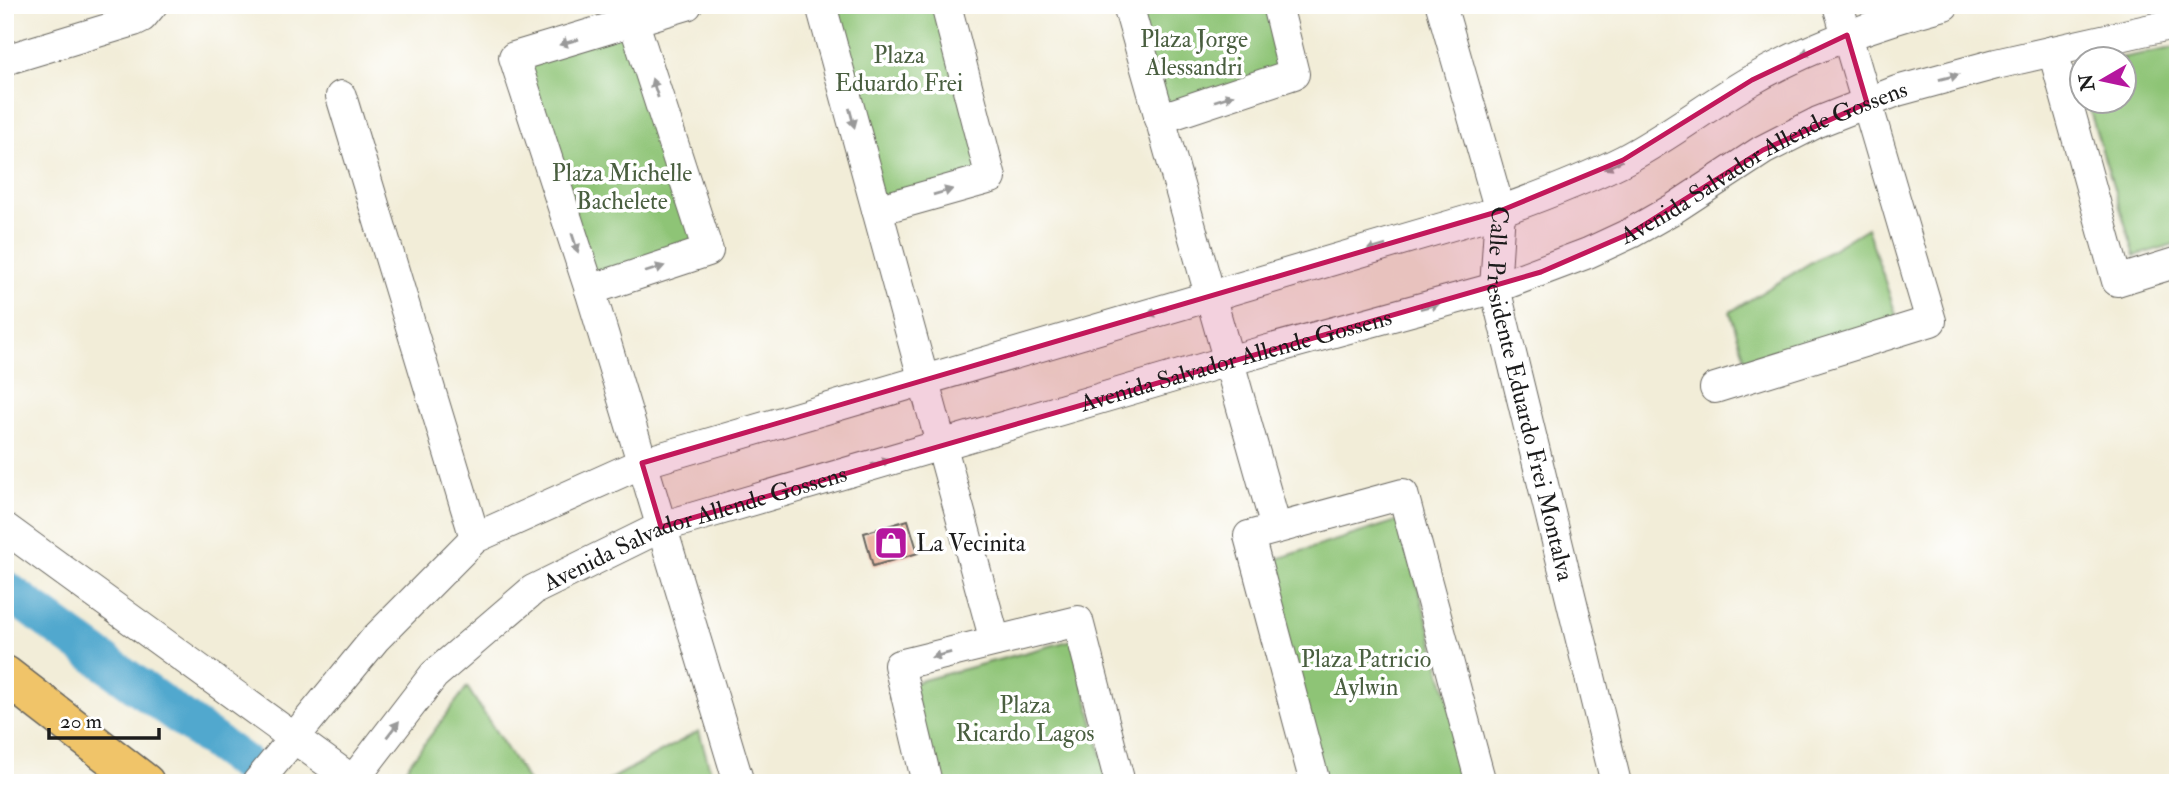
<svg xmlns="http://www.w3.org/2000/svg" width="2183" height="788" font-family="'IM FELL Double Pica',serif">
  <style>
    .green { fill: #8ec476; stroke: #557049; stroke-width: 2 }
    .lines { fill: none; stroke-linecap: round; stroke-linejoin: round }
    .canal { stroke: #51a8ce; stroke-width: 38 }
    .building { fill: #e6a48a }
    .minor-casing { stroke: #67655e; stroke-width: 32 }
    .primary-casing { stroke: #67655e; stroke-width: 41 }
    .minor { stroke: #fff; stroke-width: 30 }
    .primary { stroke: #f0c469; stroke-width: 38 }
    .oneway { fill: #999 }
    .marked { fill: #c2185b; fill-opacity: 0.2; stroke: #c2185b; stroke-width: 5; stroke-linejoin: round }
    .labels { text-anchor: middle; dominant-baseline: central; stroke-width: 7; stroke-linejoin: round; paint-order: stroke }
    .park-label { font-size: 24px; fill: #4a5f40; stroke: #fff }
    .street-label { font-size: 24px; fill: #1c1c1c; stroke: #fff }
    .poi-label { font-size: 24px; fill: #1c1c1c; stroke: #fff; text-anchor: start }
  </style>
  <rect width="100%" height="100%" fill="#fff"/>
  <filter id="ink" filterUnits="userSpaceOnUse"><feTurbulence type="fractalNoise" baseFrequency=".0143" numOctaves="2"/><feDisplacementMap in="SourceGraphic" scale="14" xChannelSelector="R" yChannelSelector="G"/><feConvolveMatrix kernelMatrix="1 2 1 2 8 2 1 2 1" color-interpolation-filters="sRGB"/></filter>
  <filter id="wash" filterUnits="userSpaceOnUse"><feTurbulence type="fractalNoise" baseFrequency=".00686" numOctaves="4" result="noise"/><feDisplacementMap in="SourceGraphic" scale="28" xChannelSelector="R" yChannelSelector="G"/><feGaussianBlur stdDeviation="1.57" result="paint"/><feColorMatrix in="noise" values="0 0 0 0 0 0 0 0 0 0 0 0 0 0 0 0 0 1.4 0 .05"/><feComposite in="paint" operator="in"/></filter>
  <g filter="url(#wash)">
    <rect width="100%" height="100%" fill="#f2edd8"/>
    <!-- green -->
    <path class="green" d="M 824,5 L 941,5 L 986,175 L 879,205 Z
      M 1132,5 L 1271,5 L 1288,72 L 1161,112 Z
      M 632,30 L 701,247 L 593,283 L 523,63 Z
      M 2178,47 L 2178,243 L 2135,256 L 2087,102 L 2124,102 L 2124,60 L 2115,59 Z
      M 1867,228 L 1898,320 L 1747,365 L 1730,312 Z
      M 1400,520 L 1471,783 L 1320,783 L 1261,564 Z
      M 1072,640 L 1109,783 L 937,783 L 912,683 Z
      M 467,687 L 529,783 L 408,783 L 404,771 Z
      M 699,731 L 714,783 L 604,783 Z"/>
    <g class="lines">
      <!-- canal -->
      <path class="canal" d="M 5,589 L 245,764"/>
    </g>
    <g id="blocks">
      <!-- building -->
      <path class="building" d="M 908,520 L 918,553 L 873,566 L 864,533 Z"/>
    </g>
  </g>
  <g filter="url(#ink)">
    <use href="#blocks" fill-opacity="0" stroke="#67655e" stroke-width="2"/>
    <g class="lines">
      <defs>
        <g id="minor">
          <path d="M 687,5 L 514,57 L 590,290 L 739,783"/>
          <path d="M 821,5 L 995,641"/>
          <path d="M 1128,5 L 1276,528"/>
          <path id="s1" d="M 1441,5 L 1500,211 L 1495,288 L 1616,783"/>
          <path d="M 2053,51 L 2117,281 L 2178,262"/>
          <path d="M 5,60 L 134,21 L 142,17 L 152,5"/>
          <path d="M 341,96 L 475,538"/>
          <path d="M 1159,119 L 1294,74 L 1277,5"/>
          <path d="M 877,210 L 991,178 L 946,5"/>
          <path d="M 590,290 L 708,251 L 634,23"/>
          <path d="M 1715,388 L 1931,321 L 1838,5"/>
          <path d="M 5,528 L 356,783"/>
          <path d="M 257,783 L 375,639 L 475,538 L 642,463 L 1500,211 C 1542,196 1584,180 1624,160 C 1668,137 1707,106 1750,81 C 1810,46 1877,23 1944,5"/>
          <path id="s2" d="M 351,783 L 434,675 L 533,590 L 661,527 L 1228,361 L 1495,288 L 1588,253 L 1631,233 L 1673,209 L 1763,150 L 1818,122 L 1897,91 L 1996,64 L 2178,23"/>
          <path d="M 927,783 L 899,665 L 1078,621 L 1120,783"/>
          <path d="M 1315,783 L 1249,536 L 1403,494 L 1481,783"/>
        </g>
        <path id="primary" d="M 5,675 L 145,783"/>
      </defs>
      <!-- minor casing -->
      <use href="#minor" class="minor-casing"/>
      <!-- primary casing -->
      <use href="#primary" class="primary-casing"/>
      <!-- minor -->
      <use href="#minor" class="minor"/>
      <!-- primary -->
      <use href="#primary" class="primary"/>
    </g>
    <!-- one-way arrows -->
    <defs><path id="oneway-solid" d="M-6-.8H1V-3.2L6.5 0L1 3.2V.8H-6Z" transform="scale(1.75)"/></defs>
    <g class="oneway">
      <use href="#oneway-solid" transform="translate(569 42) rotate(164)"/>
      <use href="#oneway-solid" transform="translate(1810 51) rotate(156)"/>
      <use href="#oneway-solid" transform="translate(1949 77) rotate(-15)"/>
      <use href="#oneway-solid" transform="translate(655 88) rotate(-108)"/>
      <use href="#oneway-solid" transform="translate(1224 98) rotate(-18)"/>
      <use href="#oneway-solid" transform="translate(852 118) rotate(75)"/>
      <use href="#oneway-solid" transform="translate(1613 165) rotate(155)"/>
      <use href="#oneway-solid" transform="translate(943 192) rotate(-16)"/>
      <use href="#oneway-solid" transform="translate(575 243) rotate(72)"/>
      <use href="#oneway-solid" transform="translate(1376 248) rotate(164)"/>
      <use href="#oneway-solid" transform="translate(655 269) rotate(-18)"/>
      <use href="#oneway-solid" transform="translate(1430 306) rotate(-15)"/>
      <use href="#oneway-solid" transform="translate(1157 312) rotate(164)"/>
      <use href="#oneway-solid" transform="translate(881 462) rotate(-16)"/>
      <use href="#oneway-solid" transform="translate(941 655) rotate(166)"/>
      <use href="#oneway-solid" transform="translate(393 729) rotate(-52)"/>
    </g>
  </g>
  <!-- marked area -->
  <path class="marked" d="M 1847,35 L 1867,103 L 1763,150 L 1631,233 L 1541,272 L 661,527 L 642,463 L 1500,211 L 1623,160 L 1752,80 Z"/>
  <!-- icons -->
  <defs>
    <symbol id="shop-square" viewBox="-11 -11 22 22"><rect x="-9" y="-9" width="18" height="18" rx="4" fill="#b5179e" stroke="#fff"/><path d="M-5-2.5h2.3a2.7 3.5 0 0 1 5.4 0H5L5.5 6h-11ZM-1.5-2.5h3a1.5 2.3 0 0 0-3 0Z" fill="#fff"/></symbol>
  </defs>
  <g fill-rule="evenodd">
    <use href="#shop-square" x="872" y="524" width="38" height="38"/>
  </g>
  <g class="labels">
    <!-- park labels -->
    <g class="park-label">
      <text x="1194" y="39">Plaza Jorge<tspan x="1194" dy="28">Alessandri</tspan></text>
      <text x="899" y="55">Plaza<tspan x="899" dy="28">Eduardo Frei</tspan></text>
      <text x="622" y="173">Plaza Michelle<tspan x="622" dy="28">Bachelete</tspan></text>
      <text x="1366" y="659">Plaza Patricio<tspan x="1366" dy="28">Aylwin</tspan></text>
      <text x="1025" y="705">Plaza<tspan x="1025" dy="28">Ricardo Lagos</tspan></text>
    </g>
    <!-- street labels -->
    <g class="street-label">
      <text stroke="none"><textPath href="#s2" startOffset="1575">Avenida Salvador Allende Gossens</textPath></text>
      <text stroke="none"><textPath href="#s2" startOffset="1008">Avenida Salvador Allende Gossens</textPath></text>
      <text stroke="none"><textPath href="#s1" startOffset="401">Calle Presidente Eduardo Frei Montalva</textPath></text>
      <text stroke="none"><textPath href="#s2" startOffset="441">Avenida Salvador Allende Gossens</textPath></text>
    </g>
    <!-- poi labels -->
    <g class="poi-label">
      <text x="916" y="543">La Vecinita</text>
    </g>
  </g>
  <!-- margin -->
  <rect width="2183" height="788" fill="none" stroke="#fff" stroke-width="28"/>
  <!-- north arrow -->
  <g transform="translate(2103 80) rotate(261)"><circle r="33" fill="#ffffff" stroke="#a4a4a4" stroke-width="2"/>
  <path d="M0-5L12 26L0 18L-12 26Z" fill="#b5179e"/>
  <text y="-10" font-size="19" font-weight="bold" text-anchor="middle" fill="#1c1c1c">N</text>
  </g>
  <!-- scale -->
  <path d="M49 728v10h110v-10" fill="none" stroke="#1c1c1c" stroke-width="3.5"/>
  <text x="60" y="728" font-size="21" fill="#1c1c1c" stroke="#ffffff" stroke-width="5" paint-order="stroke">20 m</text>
</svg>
